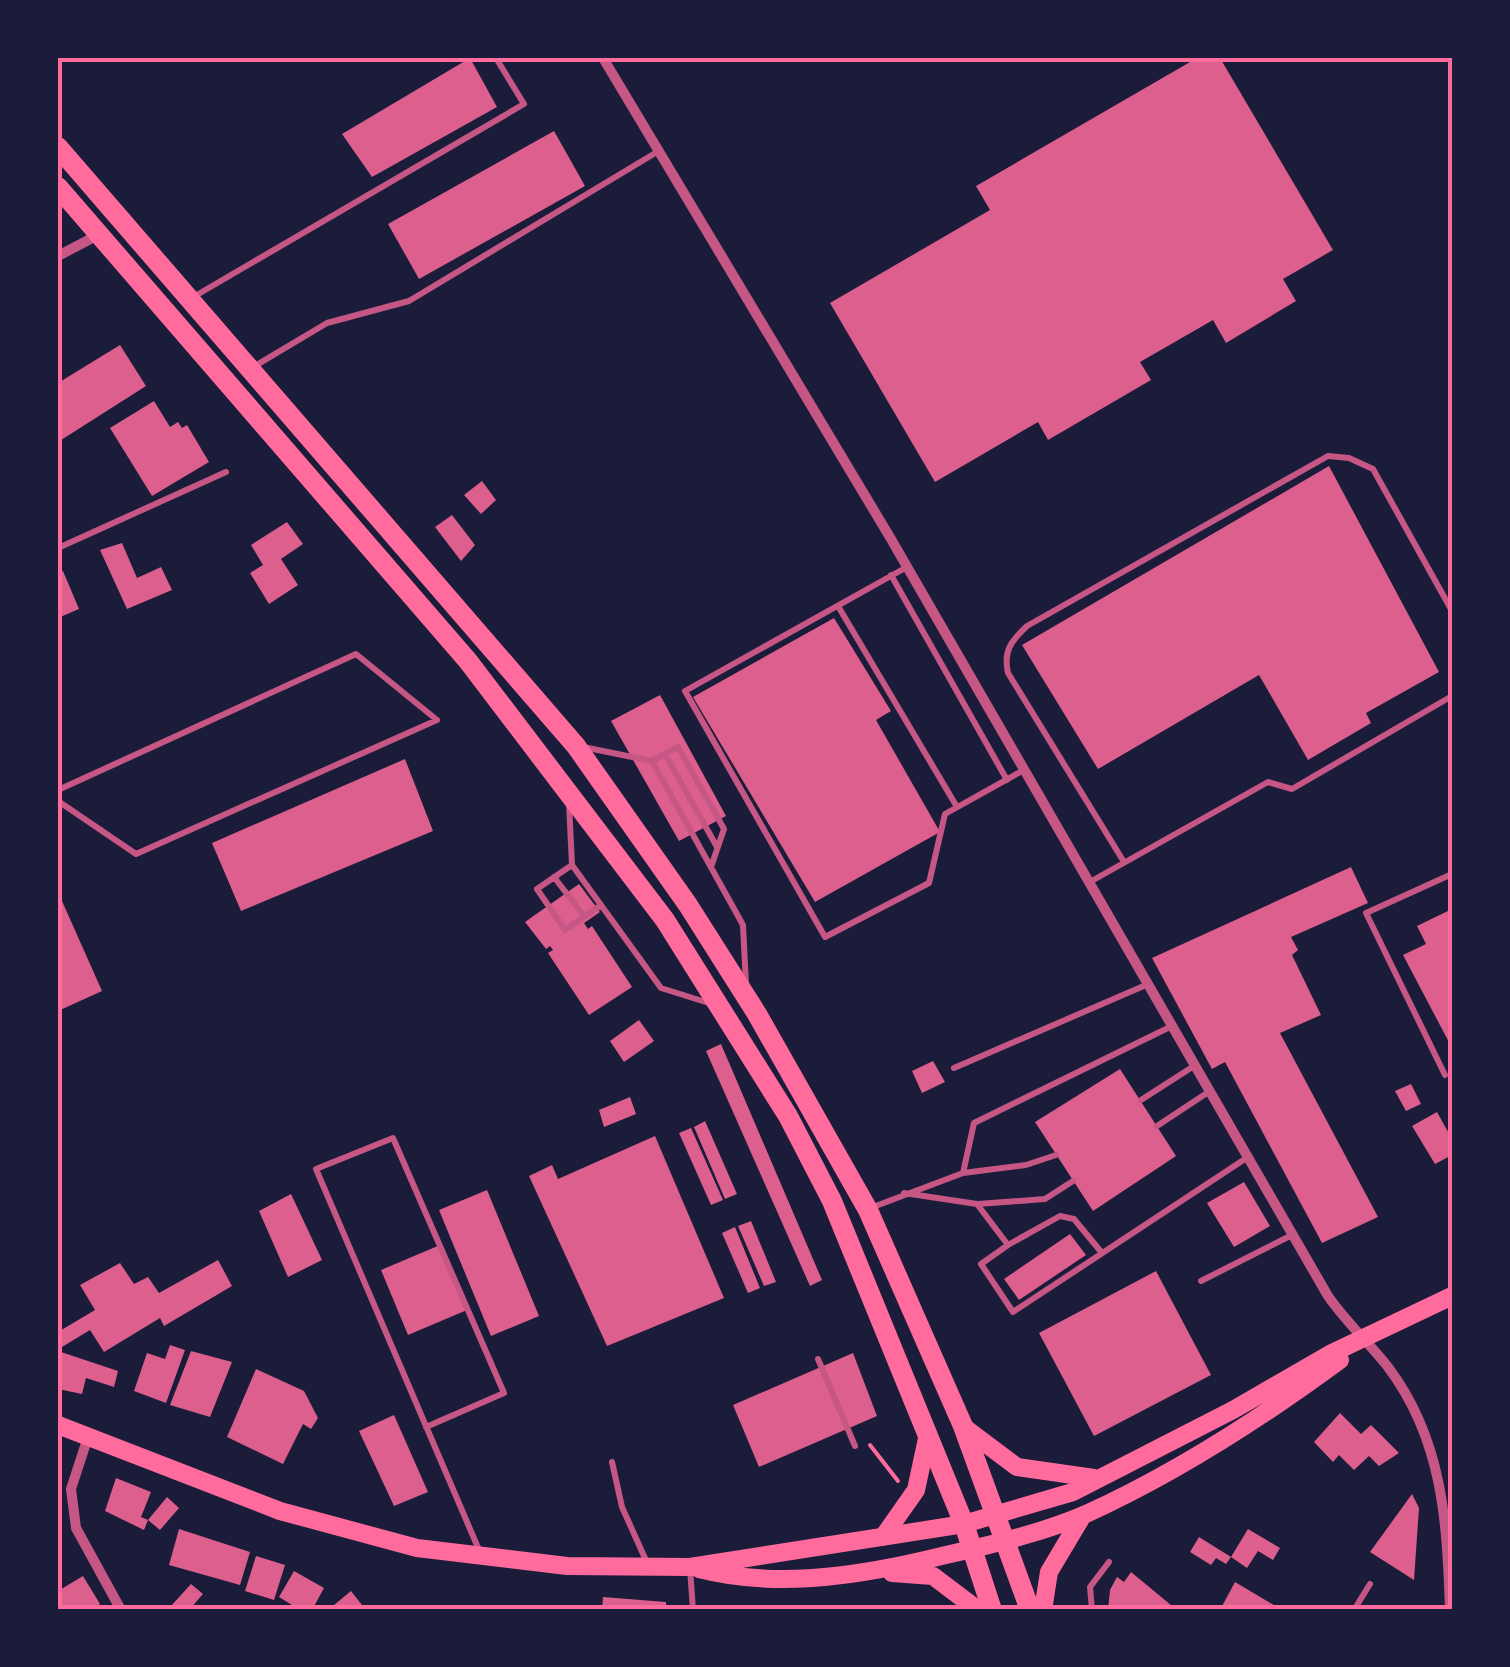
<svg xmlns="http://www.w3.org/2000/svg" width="1510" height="1667" font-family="Quicksand,sans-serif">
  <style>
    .building { fill: #dd5f8e }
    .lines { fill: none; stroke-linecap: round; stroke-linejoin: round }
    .path { stroke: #ff6b9d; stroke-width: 4 }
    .service { stroke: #c65784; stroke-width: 6 }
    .minor { stroke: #c65784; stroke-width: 10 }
    .secondary { stroke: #ff6b9d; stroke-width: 18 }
    .primary { stroke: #ff6b9d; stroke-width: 20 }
    .neatline { fill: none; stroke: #ff6b9d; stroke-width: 4 }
  </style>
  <rect width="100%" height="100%" fill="#1b1b3a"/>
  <!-- building -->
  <path class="building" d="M 470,58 L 497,107 L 372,177 L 342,134 Z
    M 1197,58 L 1220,58 L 1333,250 L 1283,279 L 1296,301 L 1226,343 L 1213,320 L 1140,362 L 1151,380 L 1048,440 L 1038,422 L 935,482 L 830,303 L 990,210 L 976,186 Z
    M 554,131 L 585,186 L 419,279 L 388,224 Z
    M 120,345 L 146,386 L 58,442 L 58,383 Z
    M 154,401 L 170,427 L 178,422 L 182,428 L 187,425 L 209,462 L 152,496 L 110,428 Z
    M 1329,466 L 1439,672 L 1366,713 L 1371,723 L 1308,760 L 1259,675 L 1098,769 L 1022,645 Z
    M 482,481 L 496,500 L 481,514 L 464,495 Z
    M 452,515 L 475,545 L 461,561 L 435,527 Z
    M 287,522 L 303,544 L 281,559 L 298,585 L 269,604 L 250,573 L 263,565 L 251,545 Z
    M 122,543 L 137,578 L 161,567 L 172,590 L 127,609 L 100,550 Z
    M 63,571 L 79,609 L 58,618 L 58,573 Z
    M 834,618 L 891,711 L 876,720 L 940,832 L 815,902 L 693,697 Z
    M 660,695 L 726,816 L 679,841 L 611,721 Z
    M 405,759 L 433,831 L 241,911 L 212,843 Z
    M 1351,867 L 1368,903 L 1291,937 L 1298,950 L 1292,955 L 1321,1015 L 1280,1033 L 1378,1217 L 1322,1243 L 1225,1062 L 1212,1069 L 1152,958 Z
    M 579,884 L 600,912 L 584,923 L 588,929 L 592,926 L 632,987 L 589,1015 L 548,953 L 553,950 L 550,946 L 546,949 L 525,922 Z
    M 58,892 L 102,991 L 58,1011 Z
    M 1452,909 L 1452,1048 L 1403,955 L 1426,944 L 1417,926 Z
    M 639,1020 L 654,1041 L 624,1062 L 610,1041 Z
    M 721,1044 L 822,1280 L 810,1286 L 706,1051 Z
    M 933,1061 L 945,1082 L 922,1093 L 912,1071 Z
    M 1120,1069 L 1176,1156 L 1093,1211 L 1035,1122 Z
    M 1411,1084 L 1421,1104 L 1406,1111 L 1395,1091 Z
    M 630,1097 L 636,1114 L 604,1127 L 599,1110 Z
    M 1437,1112 L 1452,1139 L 1452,1155 L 1435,1164 L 1412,1126 Z
    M 705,1121 L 737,1194 L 725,1199 L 694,1127 Z
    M 691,1128 L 723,1200 L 711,1205 L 679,1133 Z
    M 655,1136 L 724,1298 L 607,1346 L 529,1176 L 552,1165 L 558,1179 Z
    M 1244,1182 L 1270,1226 L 1234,1247 L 1207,1203 Z
    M 487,1190 L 539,1316 L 491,1336 L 439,1210 Z
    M 291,1194 L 322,1260 L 288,1277 L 259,1211 Z
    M 751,1221 L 776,1282 L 764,1286 L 738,1226 Z
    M 735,1227 L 760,1288 L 748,1293 L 722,1233 Z
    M 1070,1234 L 1086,1255 L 1019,1300 L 1004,1279 Z
    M 440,1245 L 467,1310 L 408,1335 L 381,1270 Z
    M 218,1260 L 232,1286 L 164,1326 L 160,1318 L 104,1352 L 90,1330 L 62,1347 L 58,1341 L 58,1332 L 95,1310 L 80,1285 L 120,1263 L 134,1284 L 148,1277 L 159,1293 Z
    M 1156,1271 L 1211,1375 L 1094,1436 L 1039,1333 Z
    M 170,1345 L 185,1350 L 166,1403 L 134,1391 L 147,1353 L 165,1359 Z
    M 58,1351 L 118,1371 L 114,1387 L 86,1378 L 82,1394 L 58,1389 Z
    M 191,1351 L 232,1362 L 210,1417 L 170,1405 Z
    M 853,1353 L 877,1416 L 759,1467 L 733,1405 Z
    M 256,1369 L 304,1391 L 318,1418 L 311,1429 L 303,1424 L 283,1464 L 227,1437 Z
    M 1340,1413 L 1361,1434 L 1371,1425 L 1399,1453 L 1379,1466 L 1369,1456 L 1354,1470 L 1339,1455 L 1333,1462 L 1314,1442 Z
    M 394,1415 L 428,1492 L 394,1506 L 359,1431 Z
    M 116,1478 L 151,1492 L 141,1517 L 148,1520 L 144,1530 L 105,1511 Z
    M 1412,1494 L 1419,1508 L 1414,1580 L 1370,1552 Z
    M 167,1497 L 179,1508 L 160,1530 L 148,1520 Z
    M 179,1529 L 250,1552 L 240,1585 L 169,1565 Z
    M 1248,1529 L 1280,1548 L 1273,1560 L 1258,1551 L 1247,1568 L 1231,1557 Z
    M 1199,1537 L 1231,1557 L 1226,1564 L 1216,1558 L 1211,1565 L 1190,1552 Z
    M 256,1556 L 285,1565 L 274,1600 L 245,1591 Z
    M 294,1571 L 324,1588 L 312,1610 L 300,1610 L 279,1597 Z
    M 1131,1572 L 1177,1610 L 1108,1610 L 1110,1590 L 1117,1577 L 1124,1582 Z
    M 83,1576 L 100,1604 L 92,1610 L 63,1610 L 58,1591 Z
    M 1235,1582 L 1282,1610 L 1220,1610 Z
    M 191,1584 L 203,1594 L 189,1610 L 175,1610 L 171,1606 Z
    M 351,1591 L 366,1610 L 328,1610 Z
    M 603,1597 L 666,1602 L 666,1610 L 602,1610 Z"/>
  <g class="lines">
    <!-- path -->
    <path class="path" d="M 870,1445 L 898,1481"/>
    <!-- service -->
    <path class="service" d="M 195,296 L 524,104 L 496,58
      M 255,366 L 327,323 L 409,301 L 657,152
      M 58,548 L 226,472
      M 907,567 L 685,691 L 825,937 L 929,883 L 945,814 L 1022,771
      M 891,575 L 1007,780
      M 838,606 L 957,807
      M 583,747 L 652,761 L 743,925 L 746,985
      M 665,754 L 717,847
      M 652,761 L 678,747 L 724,829 L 711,867
      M 58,790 L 356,654 L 437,720 L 136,854 L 58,801
      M 569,803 L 572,865 L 661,988 L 712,1004
      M 1124,862 L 1008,673 C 1003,651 1011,641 1027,626 L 1328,456 L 1349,458 L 1373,469 L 1452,611
      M 572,865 L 537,889 L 565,930 L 601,905
      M 554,877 L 584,916
      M 1088,883 L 1268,782 L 1292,789 L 1452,696
      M 954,1068 L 1146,985
      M 1445,1075 L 1366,913 L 1452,874
      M 1141,1100 L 1194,1066
      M 1157,1126 L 1210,1091
      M 1056,1155 L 1026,1165 L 963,1173 L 974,1123 L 1170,1027
      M 904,1193 L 977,1204 L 1008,1245 L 981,1264 L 1013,1312 L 1248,1157
      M 978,1204 L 1045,1199 L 1073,1181
      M 873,1207 L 963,1173
      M 1008,1245 L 1060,1216 L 1074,1219 L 1102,1253
      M 1201,1281 L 1292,1235
      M 818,1359 L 855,1446
      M 426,1427 L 504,1393 L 393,1138 L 316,1169 L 479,1550
      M 612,1462 L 622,1507 L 648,1565
      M 690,1568 L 693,1610
      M 1092,1610 L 1090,1587 L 1109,1562
      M 1354,1610 L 1370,1584"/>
    <!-- minor -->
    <path class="minor" d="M 603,58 L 891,539 L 1328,1296 C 1346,1322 1369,1343 1388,1367 C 1443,1440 1447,1522 1450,1610
      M 58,256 L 98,235
      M 88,1437 L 71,1489 L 76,1528 L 121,1610"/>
    <!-- secondary -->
    <path class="secondary" d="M 58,1425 L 280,1511 L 417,1548 L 567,1566 L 690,1567 L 964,1524 L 1073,1492 L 1233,1410 L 1330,1354 L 1452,1296
      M 965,1428 L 1017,1467 L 1094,1478
      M 883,1537 L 916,1490 L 928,1434
      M 699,1569 C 773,1588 851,1577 925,1560 C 979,1547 1035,1536 1086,1514 C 1176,1473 1260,1419 1340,1360
      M 892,1573 L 933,1576 L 978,1610
      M 1043,1610 L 1049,1572 L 1083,1515"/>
    <!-- primary -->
    <path class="primary" d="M 58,147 L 576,746 L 688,905 L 757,1014 L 868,1210 L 963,1426 L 1030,1610
      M 58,187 L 468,661 L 665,920 L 788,1116 L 832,1201 L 964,1524 L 992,1610"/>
  </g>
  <!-- border -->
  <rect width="1510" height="1667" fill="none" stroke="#1b1b3a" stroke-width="120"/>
  <rect x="60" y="60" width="1390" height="1547" class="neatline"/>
</svg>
